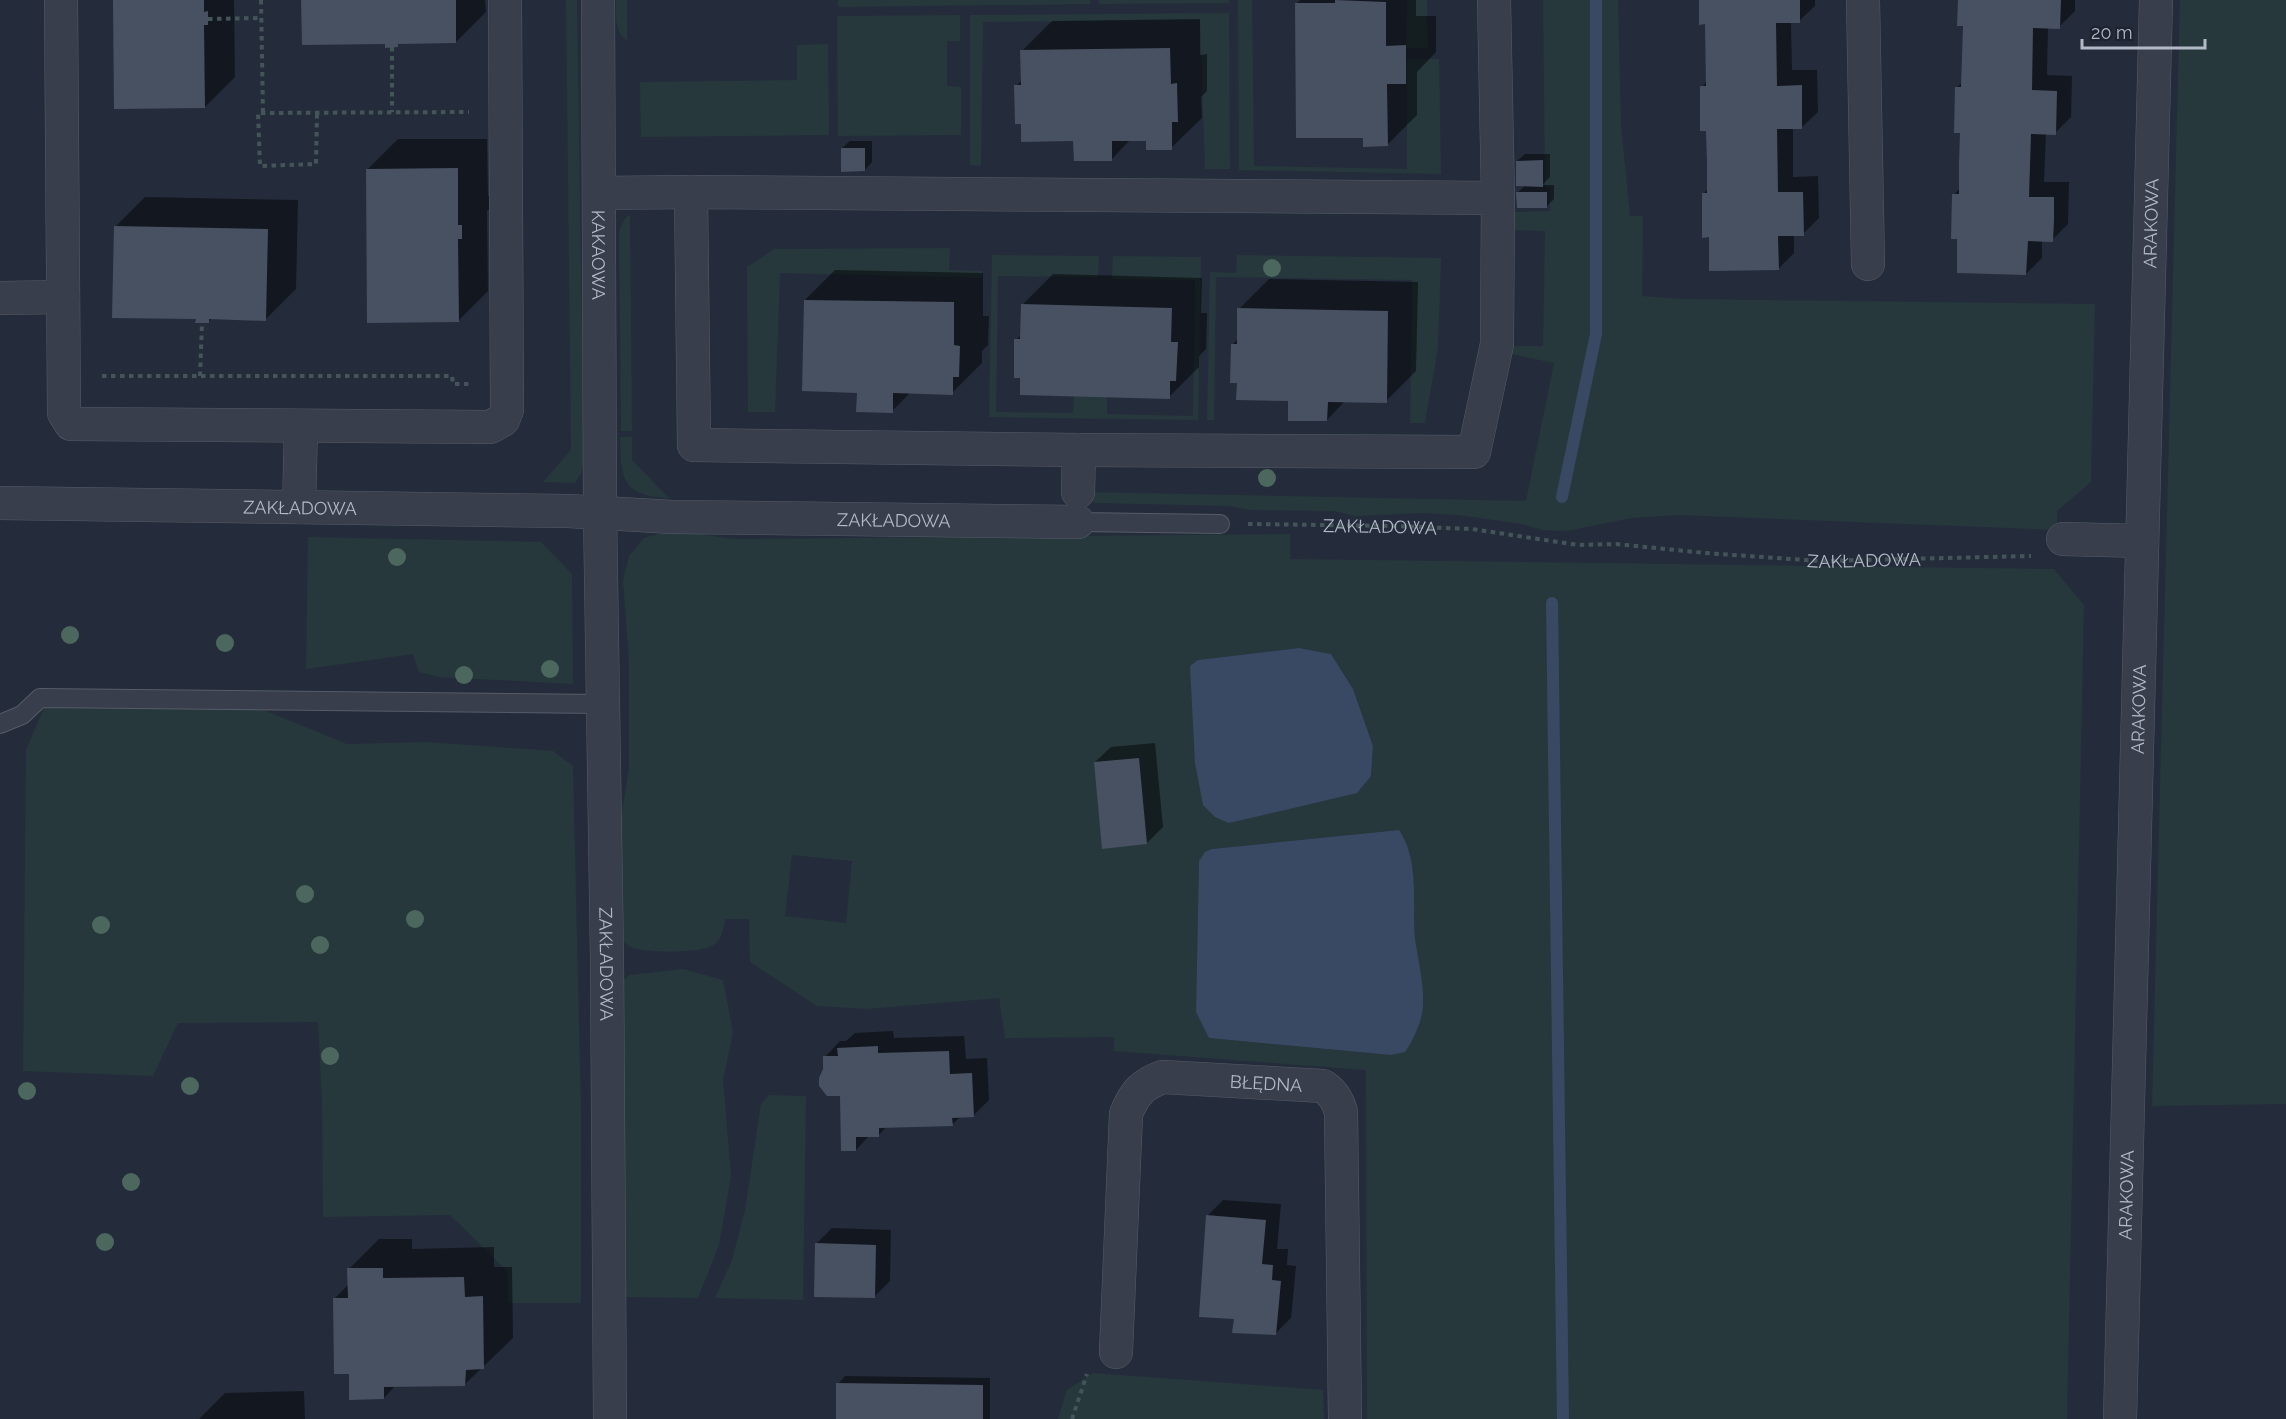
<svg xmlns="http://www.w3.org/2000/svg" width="2286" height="1419" font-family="Raleway,sans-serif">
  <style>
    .green { fill: #26383c; fill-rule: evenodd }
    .water { fill: #3a4963 }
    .shadow { fill: #0007 }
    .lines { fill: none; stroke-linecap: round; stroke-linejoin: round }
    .stream { stroke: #3a4963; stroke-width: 12 }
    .building { fill: #485162 }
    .lane-casing { stroke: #565c69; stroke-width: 20 }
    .street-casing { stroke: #565c69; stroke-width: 34 }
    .path { stroke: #445559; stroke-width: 4; stroke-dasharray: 4.5 4.5; stroke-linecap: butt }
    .lane { stroke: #383e4b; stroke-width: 18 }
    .street { stroke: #383e4b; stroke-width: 33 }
    .tree { fill: #4c675d }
    .labels { text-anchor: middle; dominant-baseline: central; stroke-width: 4.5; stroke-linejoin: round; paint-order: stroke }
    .street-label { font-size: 18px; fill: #b3b9c7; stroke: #1d2330 }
  </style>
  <rect width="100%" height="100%" fill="#242c3b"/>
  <!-- green -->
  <path class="green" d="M 566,0 L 577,0 L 584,462 L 581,473 L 575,483 L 543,482 L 571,450 Z
    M 616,0 L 627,0 L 627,41 C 614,31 616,15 616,0 Z
    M 838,0 L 1090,0 L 1090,4 L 838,7 Z
    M 1099,0 L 1229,0 L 1229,3 L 1099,4 Z
    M 1238,0 L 1252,0 L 1254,166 L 1407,169 L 1407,59 L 1439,59 L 1441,174 L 1239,170 Z
    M 1407,0 L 1427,0 L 1428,48 L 1406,48 Z
    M 1543,0 L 1618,0 L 1621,126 L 1630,216 L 1643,216 L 1642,296 L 1681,299 L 2095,304 L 2091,482 L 2057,511 L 2057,530 L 1679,515 L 1631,518 L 1567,531 L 1542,530 L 1522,524 L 1458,515 L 1421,513 L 1355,516 L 1334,511 L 1251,510 L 1230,506 L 1095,503 L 1087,498 L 1085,492 L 1526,501 L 1554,363 L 1511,354 L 1512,346 L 1543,346 L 1545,231 L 1514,230 L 1514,212 L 1550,211 L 1550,188 L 1545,187 Z
    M 2180,0 L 2286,0 L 2286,1104 L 2152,1106 Z
    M 1229,13 L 1230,169 L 1205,169 L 1200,20 L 983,22 L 981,166 L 970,165 L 970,15 Z
    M 960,15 L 960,41 L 947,41 L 947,86 L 961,87 L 961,135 L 838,136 L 837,16 Z
    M 828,44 L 829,135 L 641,137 L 640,82 L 797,80 L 797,45 Z
    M 630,214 L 632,431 L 621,431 L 619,231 L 624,220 Z
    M 950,248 L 949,270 L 982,271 L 982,278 L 780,273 L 775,412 L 748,412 L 747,267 L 774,249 Z
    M 992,255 L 1099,256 L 1098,277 L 998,276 L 996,412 L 1073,413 L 1074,396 L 1107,397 L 1107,414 L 1193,416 L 1195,280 L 1112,279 L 1113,256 L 1201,257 L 1198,420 L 989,417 Z
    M 1237,255 L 1441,258 L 1438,347 L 1425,423 L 1410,423 L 1412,280 L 1216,277 L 1214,420 L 1207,420 L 1210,272 L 1236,273 Z
    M 620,437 L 632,437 L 632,460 L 669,498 C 622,496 621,479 620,437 Z
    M 672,530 L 733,539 L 1290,534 L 1290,559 L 2054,569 L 2084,605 L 2067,1419 L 1367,1419 L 1366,1070 L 1114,1051 L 1114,1037 L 1005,1038 L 999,998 L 866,1009 L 817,1006 L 750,962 L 749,919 L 726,919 C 723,927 722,939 715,944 C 703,954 644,953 631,947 C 627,945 623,941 620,937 L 617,844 L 629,768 L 629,661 L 623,580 L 629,556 L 644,538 ZM 1299,648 L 1331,654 L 1353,689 L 1373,746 L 1371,776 L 1266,813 L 1229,823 L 1199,660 ZM 1399,830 L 1413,871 L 1415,937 L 1391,1055 L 1209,1038 L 1196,1012 L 1199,861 L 1212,849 ZM 792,855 L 852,861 L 846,923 L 785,916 Z
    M 308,537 L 541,542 L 572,574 L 573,684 L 439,677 L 419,672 L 413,654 L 306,669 Z
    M 44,708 L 261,709 L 347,744 L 426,742 L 553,751 L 573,766 L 581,1112 L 581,1303 L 508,1303 L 507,1271 L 450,1215 L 323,1217 L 322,1105 L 318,1022 L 178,1023 L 153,1076 L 23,1071 L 26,750 Z
    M 683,969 L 723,980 L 733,1032 L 723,1080 L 731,1176 L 719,1245 L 698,1298 L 622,1297 L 618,984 L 630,975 Z
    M 769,1095 L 806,1096 L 803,1300 L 715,1298 L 732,1260 L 745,1210 L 761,1104 Z
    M 1093,1373 L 1323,1390 L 1324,1419 L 1058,1419 L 1067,1390 Z"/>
  <!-- water -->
  <path class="water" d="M 1299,648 L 1331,654 L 1353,689 L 1373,746 L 1371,776 L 1357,793 L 1229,823 L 1215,817 L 1203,805 L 1195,763 L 1190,666 L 1198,660 Z
    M 1399,830 C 1420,861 1412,903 1415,939 C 1418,960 1424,983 1423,1004 C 1423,1019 1414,1039 1405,1052 L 1391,1055 L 1209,1038 L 1196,1012 L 1199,861 L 1205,852 L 1212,849 Z"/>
  <!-- shadow -->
  <path class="shadow" d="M 114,0 L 234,0 L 235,77 L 205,107 Z
    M 303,0 L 485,0 L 486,12 L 456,42 L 401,42 L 397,46 Z
    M 1300,0 L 1416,0 L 1416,16 L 1436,16 L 1436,52 L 1417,72 L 1417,115 L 1387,145 L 1296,4 Z
    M 1700,0 L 1815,0 L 1815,6 L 1799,21 L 1791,22 L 1792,70 L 1817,70 L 1818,112 L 1802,127 L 1793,128 L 1793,177 L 1818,176 L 1819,218 L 1803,234 L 1794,234 L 1794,253 L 1778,269 L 1703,194 L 1709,188 L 1708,130 L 1702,87 L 1707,81 L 1706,23 Z
    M 1959,0 L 2075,0 L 2075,11 L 2059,27 L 2048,27 L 2047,75 L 2072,76 L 2071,117 L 2055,133 L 2046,133 L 2044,182 L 2069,182 L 2068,224 L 2052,240 L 2042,240 L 2042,258 L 2026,274 L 1959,237 L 1954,195 L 1960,188 L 1962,131 L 1956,88 L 1963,82 L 1964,25 Z
    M 1200,19 L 1200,55 L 1207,54 L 1207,91 L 1201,97 L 1202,118 L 1171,148 L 1147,139 L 1131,139 L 1112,159 L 1075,140 L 1023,123 L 1016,86 L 1022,80 L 1022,51 L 1052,21 Z
    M 398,139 L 487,139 L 488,196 L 491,196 L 491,207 L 487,211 L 488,291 L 458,321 L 368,169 Z
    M 850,141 L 872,141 L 872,162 L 865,170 L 842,148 Z
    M 1525,154 L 1550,154 L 1550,177 L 1542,185 L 1554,185 L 1554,199 L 1546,207 L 1518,192 L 1526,185 L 1517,161 Z
    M 145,197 L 298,200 L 296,289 L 266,319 L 212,318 L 208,322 L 197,318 L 115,227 Z
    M 835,270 L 983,273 L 983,316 L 989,316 L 988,345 L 982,351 L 982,363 L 952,393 L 911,392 L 892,411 L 858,391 L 805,300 Z
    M 1053,274 L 1202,278 L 1201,313 L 1207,313 L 1206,349 L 1199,356 L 1199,367 L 1169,397 L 1022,377 L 1016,340 L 1022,334 L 1023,304 Z
    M 1269,279 L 1418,282 L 1416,371 L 1386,401 L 1345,401 L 1327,420 L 1290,400 L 1238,381 L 1233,344 L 1239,338 L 1239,309 Z
    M 1155,743 L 1163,827 L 1147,843 L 1095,762 L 1111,747 Z
    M 893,1031 L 894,1038 L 964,1036 L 966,1059 L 987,1058 L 989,1100 L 973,1116 L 961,1116 L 952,1125 L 887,1126 L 879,1135 L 870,1135 L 856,1150 L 841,1094 L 825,1069 L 825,1057 L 840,1041 L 846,1041 L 855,1033 Z
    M 1223,1200 L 1281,1204 L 1277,1249 L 1288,1249 L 1287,1265 L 1296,1266 L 1291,1318 L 1275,1334 L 1235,1318 L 1207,1216 Z
    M 832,1228 L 891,1230 L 890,1281 L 874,1297 L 816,1244 Z
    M 379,1239 L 412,1239 L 412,1249 L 494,1247 L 494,1267 L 512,1267 L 513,1338 L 465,1384 L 396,1385 L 384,1398 L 351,1372 L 334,1299 L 349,1284 L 349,1269 Z
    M 845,1376 L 990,1378 L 990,1419 L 837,1419 L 838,1384 Z
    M 304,1391 L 305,1419 L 199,1419 L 225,1393 Z"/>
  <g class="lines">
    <!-- stream -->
    <path class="stream" d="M 1562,497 L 1596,334 L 1596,0
      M 1552,603 L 1563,1419"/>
  </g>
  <!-- building -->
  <path class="building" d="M 113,0 L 204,0 L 204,12 L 208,11 L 208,25 L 204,25 L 205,108 L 114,109 Z
    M 301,0 L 456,0 L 456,43 L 398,44 L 398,47 L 385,48 L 385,44 L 302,45 Z
    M 1335,0 L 1386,2 L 1386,46 L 1406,45 L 1406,84 L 1387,84 L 1388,146 L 1363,147 L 1363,138 L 1296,138 L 1295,3 L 1335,3 Z
    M 1699,0 L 1800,0 L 1800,23 L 1776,23 L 1777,86 L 1802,85 L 1802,129 L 1777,129 L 1778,192 L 1803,192 L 1804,236 L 1778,236 L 1779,270 L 1709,271 L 1709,237 L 1702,238 L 1702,193 L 1707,193 L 1707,162 L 1706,131 L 1700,131 L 1700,86 L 1706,86 L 1705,24 L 1699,25 Z
    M 1958,0 L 2061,0 L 2060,29 L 2033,28 L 2032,90 L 2057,91 L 2056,135 L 2031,134 L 2029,197 L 2054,197 L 2054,220 L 2053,242 L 2028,241 L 2026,275 L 1957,273 L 1957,239 L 1951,239 L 1952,194 L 1959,194 L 1959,163 L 1960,133 L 1954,133 L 1955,87 L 1961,87 L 1963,26 L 1957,26 Z
    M 1170,48 L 1171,84 L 1177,83 L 1178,122 L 1172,122 L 1172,150 L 1146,150 L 1146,141 L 1112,141 L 1112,161 L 1074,161 L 1073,141 L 1021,142 L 1021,124 L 1015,124 L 1014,85 L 1021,85 L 1020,50 Z
    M 841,148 L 865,148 L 865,171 L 841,172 Z
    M 1543,160 L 1543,187 L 1516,186 L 1516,161 Z
    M 458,168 L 458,225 L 462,225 L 462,239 L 458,239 L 459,322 L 367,323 L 366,169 Z
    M 1516,192 L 1547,192 L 1547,208 L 1517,208 Z
    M 114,226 L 268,229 L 266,321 L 209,319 L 209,323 L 195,323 L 196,319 L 112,318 Z
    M 804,300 L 954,302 L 954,345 L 960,346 L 959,377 L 953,377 L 953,395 L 893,393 L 893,413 L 856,412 L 857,393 L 802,391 Z
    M 1021,304 L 1172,308 L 1171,342 L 1178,342 L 1176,381 L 1170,381 L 1170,399 L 1020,395 L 1020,378 L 1014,378 L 1014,339 L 1020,339 Z
    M 1237,308 L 1388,311 L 1387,403 L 1328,402 L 1327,421 L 1288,421 L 1288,401 L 1236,400 L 1237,383 L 1230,383 L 1231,344 L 1237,344 Z
    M 1139,758 L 1147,844 L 1102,849 L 1094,762 Z
    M 878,1046 L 878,1053 L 949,1051 L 950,1074 L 972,1073 L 974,1117 L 952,1118 L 953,1126 L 879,1128 L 879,1137 L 856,1137 L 856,1151 L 841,1151 L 840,1096 L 827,1096 L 819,1086 L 819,1078 L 823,1069 L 823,1056 L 838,1056 L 837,1048 Z
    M 1206,1215 L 1266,1220 L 1262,1264 L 1273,1265 L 1272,1280 L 1281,1281 L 1276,1335 L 1232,1333 L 1234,1319 L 1199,1317 Z
    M 815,1243 L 876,1245 L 875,1298 L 814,1297 Z
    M 347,1268 L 383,1268 L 383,1278 L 464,1277 L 465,1297 L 483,1296 L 484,1369 L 466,1370 L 465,1386 L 384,1387 L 384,1399 L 349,1400 L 349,1374 L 334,1374 L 333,1298 L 348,1298 Z
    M 836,1383 L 983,1385 L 983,1419 L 836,1419 Z"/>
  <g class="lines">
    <defs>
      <path id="lane" d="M 1078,515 L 1078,522 L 1220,524
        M 0,724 L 22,715 L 40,698 L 602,704"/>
      <g id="street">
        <path d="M 61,0 L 64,413 L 71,424 L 490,427 L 503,420 L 507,410 L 505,0"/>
        <path id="s2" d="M 598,0 L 600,511 L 607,960 L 610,1419"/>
        <path d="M 1494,0 L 1498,198 L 1497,344 L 1474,452 L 1079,450 L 694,445 L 691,192 L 1498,198"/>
        <path d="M 1863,0 L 1868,264"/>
        <path d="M 600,193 L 691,192"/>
        <path d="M 0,298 L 63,297"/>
        <path d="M 1078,492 L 1079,450"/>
        <path id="s3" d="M 0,503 L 568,511 L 673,517 L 1078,522"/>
        <path d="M 299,507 L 301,426"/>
        <path d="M 2063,539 L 2142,541"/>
        <path id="s4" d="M 1116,1352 L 1126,1114 C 1134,1094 1142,1084 1163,1077 L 1323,1086 C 1333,1093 1337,1099 1341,1112 L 1345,1419"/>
        <path id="s5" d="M 2120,1419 L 2156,0"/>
      </g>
    </defs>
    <!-- lane casing -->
    <use href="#lane" class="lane-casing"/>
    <!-- street casing -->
    <use href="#street" class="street-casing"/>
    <!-- path -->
    <g class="path">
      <path d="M 261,0 L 263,113"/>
      <path d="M 208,19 L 261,18"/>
      <path d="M 392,47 L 392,112"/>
      <path d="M 317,114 L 316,164 L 260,166 L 258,113 L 469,112"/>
      <path d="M 102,376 L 452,376 L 453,384 L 469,384"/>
      <path d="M 200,376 L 202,323"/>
      <path id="s1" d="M 1248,524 L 1395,526 L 1472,529 L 1578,545 L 1616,544 L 1705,553 L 1820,561 L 2031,556"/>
      <path d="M 1072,1419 L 1087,1374"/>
    </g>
    <!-- lane -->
    <use href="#lane" class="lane"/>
    <!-- street -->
    <use href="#street" class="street"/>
  </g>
  <!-- trees -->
  <g class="tree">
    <circle cx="1272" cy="268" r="9"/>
    <circle cx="1267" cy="478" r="9"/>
    <circle cx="397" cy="557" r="9"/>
    <circle cx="70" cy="635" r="9"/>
    <circle cx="225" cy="643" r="9"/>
    <circle cx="550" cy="669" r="9"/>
    <circle cx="464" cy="675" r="9"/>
    <circle cx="305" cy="894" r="9"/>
    <circle cx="415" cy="919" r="9"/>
    <circle cx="101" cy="925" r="9"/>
    <circle cx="320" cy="945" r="9"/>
    <circle cx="330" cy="1056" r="9"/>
    <circle cx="190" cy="1086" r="9"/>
    <circle cx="27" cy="1091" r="9"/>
    <circle cx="131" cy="1182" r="9"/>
    <circle cx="105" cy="1242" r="9"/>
  </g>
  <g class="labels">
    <!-- street labels -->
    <g class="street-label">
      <text stroke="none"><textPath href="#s5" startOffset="1196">ARAKOWA</textPath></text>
      <text stroke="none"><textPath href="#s2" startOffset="255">KAKAOWA</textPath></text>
      <text stroke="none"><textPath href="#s3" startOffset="300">ZAKŁADOWA</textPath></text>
      <text stroke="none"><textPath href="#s3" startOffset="894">ZAKŁADOWA</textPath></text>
      <text stroke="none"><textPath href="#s1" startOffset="132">ZAKŁADOWA</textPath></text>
      <text stroke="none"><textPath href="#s1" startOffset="618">ZAKŁADOWA</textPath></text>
      <text stroke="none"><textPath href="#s5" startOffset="710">ARAKOWA</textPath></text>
      <text stroke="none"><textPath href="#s2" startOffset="964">ZAKŁADOWA</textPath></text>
      <text stroke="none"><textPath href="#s4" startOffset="396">BŁĘDNA</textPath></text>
      <text stroke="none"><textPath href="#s5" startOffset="224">ARAKOWA</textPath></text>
    </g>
  </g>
  <!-- scale -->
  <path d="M2082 39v9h123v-9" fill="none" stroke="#b3b9c7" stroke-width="3"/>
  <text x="2091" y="39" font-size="18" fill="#b3b9c7" stroke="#1d2330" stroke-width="4.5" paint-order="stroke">20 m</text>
</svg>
